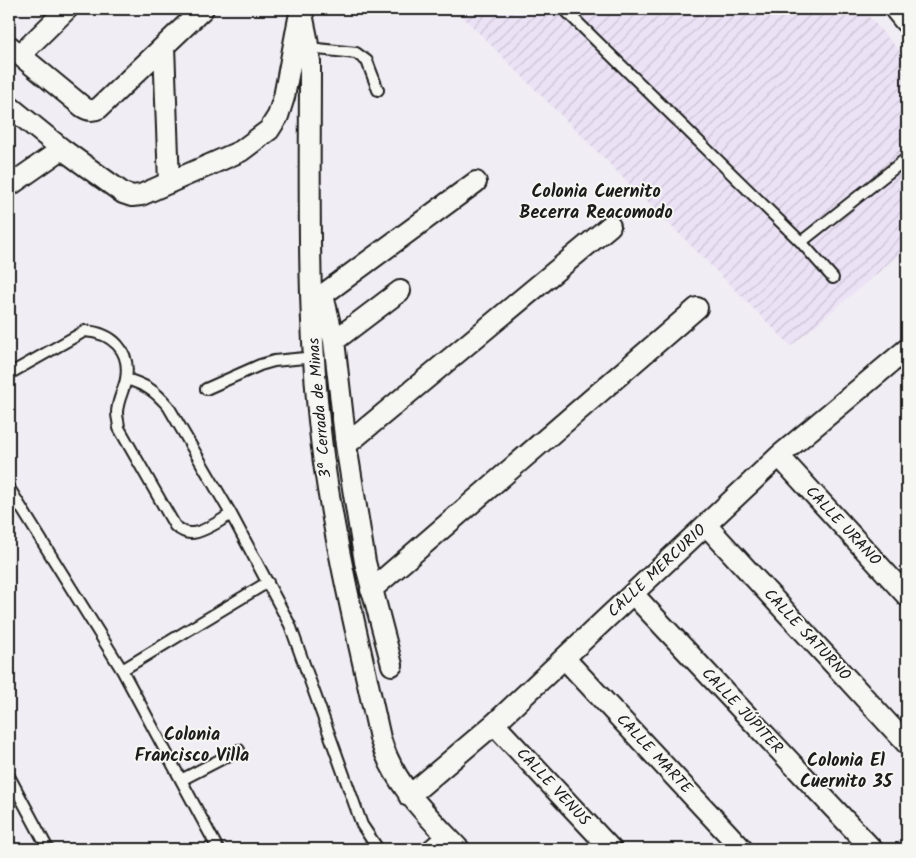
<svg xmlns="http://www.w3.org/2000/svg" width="916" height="858" font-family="Kalam,sans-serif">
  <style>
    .industrial { fill: url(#industrial-furrows) }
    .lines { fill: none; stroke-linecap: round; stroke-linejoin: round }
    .service-casing { stroke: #1c1c1c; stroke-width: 14 }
    .minor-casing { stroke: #1c1c1c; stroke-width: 24 }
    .tertiary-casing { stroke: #1c1c1c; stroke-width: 29 }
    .service { stroke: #f6f6f2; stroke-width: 10 }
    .minor { stroke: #f6f6f2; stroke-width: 20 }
    .tertiary { stroke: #f6f6f2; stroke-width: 25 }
    .labels { text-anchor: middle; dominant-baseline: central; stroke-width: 4; stroke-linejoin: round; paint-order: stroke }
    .street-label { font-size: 16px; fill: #1c1c1c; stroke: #f6f6f2 }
    .neighbourhood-label { font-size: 18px; font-weight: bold; fill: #1c1c1c; stroke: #f6f6f2 }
  </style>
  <defs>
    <pattern id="industrial-furrows" width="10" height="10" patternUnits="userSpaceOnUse" patternTransform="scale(1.25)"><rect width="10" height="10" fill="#ece2f6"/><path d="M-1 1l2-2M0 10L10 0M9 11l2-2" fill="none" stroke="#cac1d2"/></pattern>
  </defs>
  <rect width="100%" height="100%" fill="#f1edf4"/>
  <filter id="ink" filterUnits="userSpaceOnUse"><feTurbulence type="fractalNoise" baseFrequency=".02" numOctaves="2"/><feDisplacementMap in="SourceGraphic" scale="10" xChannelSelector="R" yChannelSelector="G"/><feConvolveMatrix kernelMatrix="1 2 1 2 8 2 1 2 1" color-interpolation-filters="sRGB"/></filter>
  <g filter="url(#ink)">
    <!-- industrial -->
    <path class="industrial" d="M 455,9 L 862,9 L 907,59 L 907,248 L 791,346 Z"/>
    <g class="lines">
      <defs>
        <path id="service" d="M 564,9 L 801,242 L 833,278
          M 308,48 L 356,53 L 367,61 L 378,90
          M 801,242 L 907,158
          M 9,374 L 85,331 C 112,333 131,350 126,379 C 124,390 117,401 117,413 C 117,418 119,423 119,428 L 175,526 C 179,529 184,533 190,533 C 200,534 222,520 231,514
          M 126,379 C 146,385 154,390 168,406 L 231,514 L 290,625 L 362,825 L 378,849
          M 206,389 L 260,365 L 274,361 L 315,357
          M 9,488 L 122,670 L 218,849
          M 122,670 L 268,582
          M 9,776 L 48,849
          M 181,780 L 239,750
          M 425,849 L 444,833"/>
        <path id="minor" d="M 301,9 L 307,38 L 310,62 C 310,196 306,330 324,463 C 337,555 360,647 380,738 C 394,785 426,814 459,849
          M 9,46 L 83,107 C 89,111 93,111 99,108 L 203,9
          M 164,46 L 169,183
          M 20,55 L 67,9
          M 9,106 L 62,149 L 123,193 L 132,196 L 141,195 L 241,151 L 269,130 L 278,116 L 284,97 L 299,18
          M 9,186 L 62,149
          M 323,295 L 334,341 L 346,445 L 365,562 L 392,665
          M 313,302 L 476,182
          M 334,341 L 400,291
          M 346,445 L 610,226
          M 779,456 L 907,596
          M 706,525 L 907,744
          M 371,590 L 697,308
          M 633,594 L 872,849
          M 565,659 L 742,849
          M 494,724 L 611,849
          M 409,796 L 494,724 L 779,456 L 907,349"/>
        <path id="tertiary" d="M 898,9 L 907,20"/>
      </defs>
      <!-- service casing -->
      <use href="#service" class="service-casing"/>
      <!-- minor casing -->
      <use href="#minor" class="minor-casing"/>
      <!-- tertiary casing -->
      <use href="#tertiary" class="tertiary-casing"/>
      <!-- service -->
      <use href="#service" class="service"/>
      <!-- minor -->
      <use href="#minor" class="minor"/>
      <!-- tertiary -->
      <use href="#tertiary" class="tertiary"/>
    </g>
  </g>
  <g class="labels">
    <!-- street labels -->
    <g class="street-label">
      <text transform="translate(320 408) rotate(-95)">3ª Cerrada de Minas</text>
      <text transform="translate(843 526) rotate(47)">CALLE URANO</text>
      <text transform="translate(657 571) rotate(-43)">CALLE MERCURIO</text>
      <text transform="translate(807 635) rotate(47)">CALLE SATURNO</text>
      <text transform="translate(742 711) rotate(47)">CALLE JÚPITER</text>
      <text transform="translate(654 754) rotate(47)">CALLE MARTE</text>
      <text transform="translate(553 787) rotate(47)">CALLE VENUS</text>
    </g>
    <!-- neighbourhood labels -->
    <g class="neighbourhood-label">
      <text x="596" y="192">Colonia Cuernito<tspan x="596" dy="21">Becerra Reacomodo</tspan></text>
      <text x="192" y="735">Colonia<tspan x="192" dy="21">Francisco Villa</tspan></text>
      <text x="846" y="761">Colonia El<tspan x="846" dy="21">Cuernito 35</tspan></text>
    </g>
  </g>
  <!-- margin -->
  <rect width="916" height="858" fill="none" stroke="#f6f6f2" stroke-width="30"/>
  <rect x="15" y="15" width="886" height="828" fill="none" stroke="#1c1c1c" stroke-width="2" filter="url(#ink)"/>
</svg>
